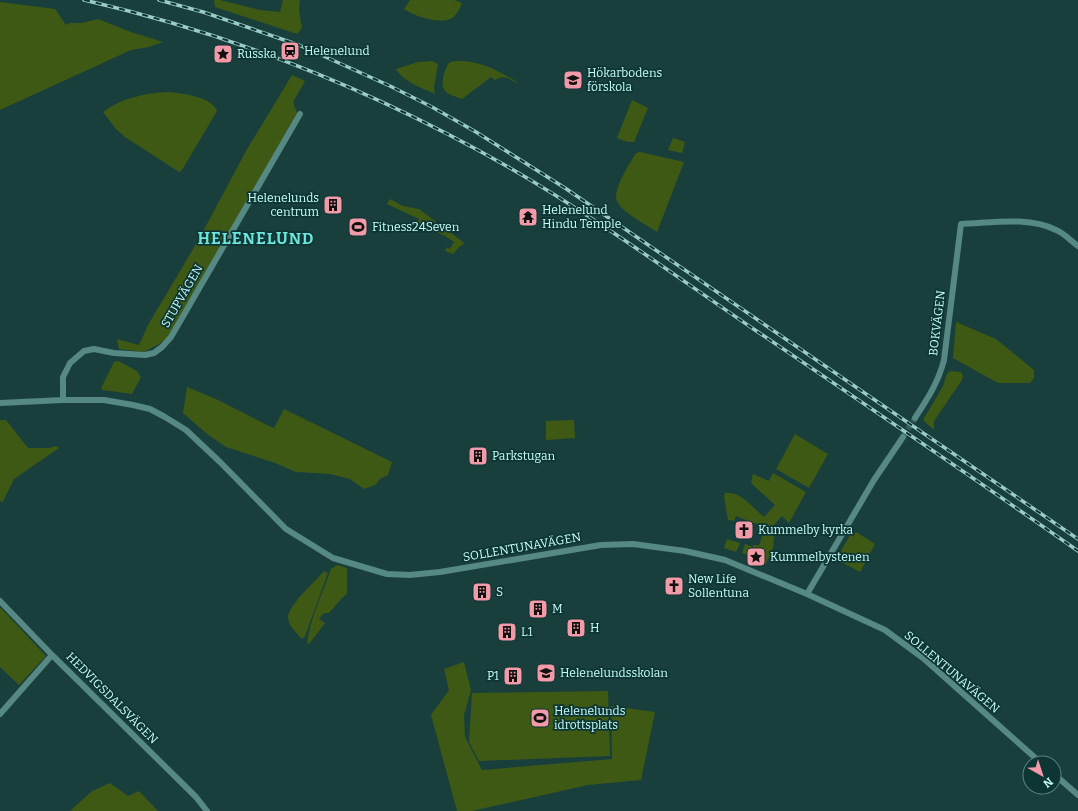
<svg xmlns="http://www.w3.org/2000/svg" width="1078" height="811" font-family="Bitter,serif">
  <style>
    .green { fill: #3d5914 }
    .lines { fill: none; stroke-linecap: round; stroke-linejoin: round }
    .minor-tunnel { stroke: #335c59; stroke-width: 6; stroke-dasharray: 6 3; stroke-linecap: butt }
    .minor { stroke: #568884; stroke-width: 6 }
    .rail-casing { stroke: #99cbc7; stroke-width: 3.5 }
    .rail { stroke: #0d3533; stroke-width: 2; stroke-dasharray: 6; stroke-linecap: butt }
    .labels { text-anchor: middle; dominant-baseline: central; stroke-width: 3.5; stroke-linejoin: round; paint-order: stroke }
    .poi-label { font-size: 12px; fill: #c8fef9; stroke: #0d3533; text-anchor: start }
    .street-label { font-size: 12px; fill: #c8fef9; stroke: #0d3533 }
    .district-label { font-size: 16px; font-weight: bold; letter-spacing: 1px; fill: #6de5dd; stroke: #0d3533 }
  </style>
  <rect width="100%" height="100%" fill="#193f3d"/>
  <!-- green -->
  <path class="green" d="M 214,0 L 220,0 L 260,10 L 280,12 L 283,0 L 300,0 L 299,11 L 302,28 L 297,34 L 215,7 Z
    M 410,0 L 454,0 L 462,3 C 460,8 457,15 452,18 C 440,25 414,16 404,9 Z
    M 0,2 L 55,9 L 66,25 L 70,23 L 82,23 L 98,19 L 131,32 L 163,42 L 149,47 L 131,50 L 0,110 Z
    M 432,61 L 438,64 L 434,88 L 435,94 C 423,88 403,82 396,69 L 418,62 Z
    M 450,62 C 469,58 489,66 505,75 C 510,78 516,80 518,84 C 510,79 504,74 495,80 L 491,77 L 462,99 C 447,94 439,92 444,74 C 446,69 446,66 450,62 Z
    M 292,75 L 305,81 L 293,102 L 297,113 L 169,337 L 159,344 L 144,352 L 119,349 L 117,339 L 139,345 L 148,325 L 199,239 L 246,151 Z
    M 168,92 C 181,93 213,97 217,111 L 182,170 L 179,172 L 125,137 L 116,129 L 103,112 C 121,98 146,93 168,92 Z
    M 632,100 L 648,108 L 634,142 L 627,142 L 617,138 Z
    M 673,138 L 685,142 L 682,153 L 668,150 Z
    M 640,152 L 684,162 L 657,232 C 647,225 621,212 617,201 C 612,190 630,163 636,153 Z
    M 390,199 L 403,206 L 419,209 L 463,242 L 464,244 L 459,247 L 453,254 L 445,251 L 447,247 L 450,249 L 454,242 L 447,237 L 417,223 L 419,219 L 387,204 Z
    M 956,322 L 996,339 L 1034,370 L 1034,378 L 1030,383 L 998,383 L 953,358 Z
    M 118,361 L 137,371 L 141,377 L 132,394 L 102,390 L 101,388 L 114,362 Z
    M 950,371 L 961,372 L 963,376 L 962,380 L 934,421 L 934,430 L 923,420 L 943,386 L 947,374 Z
    M 187,387 L 216,399 L 271,427 L 274,428 L 284,409 L 392,462 L 388,475 L 380,479 L 375,485 L 364,489 L 350,479 L 330,474 L 296,472 L 275,463 L 226,447 L 207,434 L 183,413 Z
    M 0,420 L 6,420 L 28,448 L 49,448 L 56,446 L 59,448 L 14,479 L 2,503 L 0,500 Z
    M 574,420 L 575,438 L 546,440 L 546,421 Z
    M 795,434 L 828,454 L 809,488 L 776,469 Z
    M 773,473 L 806,492 L 789,523 L 782,516 L 773,526 L 775,528 L 773,548 L 766,564 L 742,553 L 745,544 L 753,547 L 753,545 L 759,545 C 762,540 762,533 764,527 L 736,516 L 734,521 L 728,520 L 724,496 L 725,493 C 740,490 753,508 764,517 L 775,505 L 751,483 L 753,474 L 769,481 Z
    M 852,532 L 858,533 L 875,544 L 860,572 L 836,559 Z
    M 727,539 L 740,543 L 736,552 L 724,548 Z
    M 337,565 L 347,568 L 347,594 L 341,599 L 329,613 L 324,613 L 319,619 L 325,623 L 309,644 L 307,643 C 310,618 323,593 331,569 Z
    M 324,571 L 328,573 L 305,636 L 302,639 C 297,633 289,627 288,618 C 287,606 316,581 324,571 Z
    M 0,607 L 46,656 L 19,685 L 0,667 Z
    M 464,662 L 471,690 L 464,715 L 465,737 L 482,770 L 612,759 L 611,706 L 655,712 L 641,780 L 588,785 L 472,811 L 457,811 L 431,715 L 449,690 L 444,669 Z
    M 608,691 L 610,756 L 479,761 L 469,742 L 472,693 Z
    M 110,783 L 128,796 L 139,791 L 158,811 L 70,811 L 92,791 Z"/>
  <g class="lines">
    <!-- minor-tunnel -->
    <path class="minor-tunnel" d="M 903,437 L 915,418"/>
    <!-- minor -->
    <path class="minor" d="M 63,400 L 63,377 L 70,363 L 84,351 L 94,349 L 114,353 L 145,355 L 154,353 L 162,347 L 171,337 L 300,114
      M 0,403 L 63,400 L 104,400 L 133,405 L 150,409 L 165,417 L 186,430 L 220,462 L 286,529 L 333,558 L 387,574 L 410,575 L 440,572 L 601,545 L 633,544 L 685,551 L 725,560 L 807,594 L 885,630 L 923,658 L 1041,763
      M 915,418 C 928,398 938,383 944,360 L 961,224 C 991,223 1028,216 1056,230 C 1064,233 1071,241 1078,246
      M 807,594 L 874,480 L 903,437
      M 0,601 L 52,655 L 196,797 L 207,811
      M 0,714 L 52,655
      M 1054,774 L 1078,795"/>
    <defs>
      <path id="rail" d="M 84,0 C 233,34 377,92 510,168 C 595,217 674,275 755,330 C 863,403 971,476 1078,551
        M 159,0 L 203,12 L 299,45 L 390,86 L 432,107 L 476,132 L 565,188 L 1078,539"/>
    </defs>
    <!-- rail casing -->
    <use href="#rail" class="rail-casing"/>
    <!-- rail -->
    <use href="#rail" class="rail"/>
  </g>
  <!-- icons -->
  <defs>
    <symbol id="station-square" viewBox="-11 -11 22 22"><rect x="-9" y="-9" width="18" height="18" rx="4" fill="#f39aa8" stroke="#0d3533"/><path d="M-3-6H3Q5-6 5-4V2Q5 4 3 4L4.5 6H3L1.5 4h-3L-3 6H-4.5L-3 4Q-5 4-5 2V-4Q-5-6-3-6ZM-3.5-4v3h7v-3ZM-3.5 1v1.5H-2V1ZM2 1v1.5H3.5V1Z" fill="#111"/></symbol>
    <symbol id="sight-square" viewBox="-11 -11 22 22"><rect x="-9" y="-9" width="18" height="18" rx="4" fill="#f39aa8" stroke="#0d3533"/><path d="M0-6L1.8-2.2L6-1.7L2.9 1.2L3.7 5.4L0 3.3L-3.7 5.4L-2.9 1.2L-6-1.7L-1.8-2.2Z" fill="#111"/></symbol>
    <symbol id="school-square" viewBox="-11 -11 22 22"><rect x="-9" y="-9" width="18" height="18" rx="4" fill="#f39aa8" stroke="#0d3533"/><path d="M0-5L7-2L0 1L-7-2ZM-4 1L0 2.5L4 1V4Q0 6-4 4Z" fill="#111"/></symbol>
    <symbol id="building-square" viewBox="-11 -11 22 22"><rect x="-9" y="-9" width="18" height="18" rx="4" fill="#f39aa8" stroke="#0d3533"/><path d="M-4-6H4V6H1V3H-1V6H-4ZM-2.5-4.3h1.7v1.8h-1.7ZM.8-4.3h1.7v1.8H.8ZM-2.5-1h1.7V.8h-1.7ZM.8-1h1.7V.8H.8Z" fill="#111"/></symbol>
    <symbol id="temple-square" viewBox="-11 -11 22 22"><rect x="-9" y="-9" width="18" height="18" rx="4" fill="#f39aa8" stroke="#0d3533"/><path d="M0-6L5-2H3V0L6.5 2.5H4V6H1.5V3h-3V6H-4V2.5H-6.5L-3 0V-2H-5Z" fill="#111"/></symbol>
    <symbol id="stadium-square" viewBox="-11 -11 22 22"><rect x="-9" y="-9" width="18" height="18" rx="4" fill="#f39aa8" stroke="#0d3533"/><path d="M0-5a6.5 5 0 1 0 0 10a6.5 5 0 1 0 0-10ZM-3.5-1.8h7v3.6h-7Z" fill="#111"/></symbol>
    <symbol id="church-square" viewBox="-11 -11 22 22"><rect x="-9" y="-9" width="18" height="18" rx="4" fill="#f39aa8" stroke="#0d3533"/><path d="M-1.2-6h2.4v3.5h3.3v2.4h-3.3V6h-2.4V-.1h-3.3v-2.4h3.3Z" fill="#111"/></symbol>
  </defs>
  <g fill-rule="evenodd">
    <use href="#station-square" x="279" y="40" width="22" height="22"/>
    <use href="#sight-square" x="212" y="43" width="22" height="22"/>
    <use href="#school-square" x="562" y="69" width="22" height="22"/>
    <use href="#building-square" x="322" y="194" width="22" height="22"/>
    <use href="#temple-square" x="517" y="206" width="22" height="22"/>
    <use href="#stadium-square" x="347" y="216" width="22" height="22"/>
    <use href="#building-square" x="467" y="445" width="22" height="22"/>
    <use href="#church-square" x="733" y="519" width="22" height="22"/>
    <use href="#sight-square" x="745" y="546" width="22" height="22"/>
    <use href="#church-square" x="663" y="575" width="22" height="22"/>
    <use href="#building-square" x="471" y="581" width="22" height="22"/>
    <use href="#building-square" x="527" y="598" width="22" height="22"/>
    <use href="#building-square" x="565" y="617" width="22" height="22"/>
    <use href="#building-square" x="496" y="621" width="22" height="22"/>
    <use href="#school-square" x="535" y="662" width="22" height="22"/>
    <use href="#building-square" x="502" y="665" width="22" height="22"/>
    <use href="#stadium-square" x="529" y="707" width="22" height="22"/>
  </g>
  <g class="labels">
    <!-- poi labels -->
    <g class="poi-label">
      <text x="304" y="51">Helenelund</text>
      <text x="237" y="54">Russka</text>
      <text x="587" y="73">Hökarbodens<tspan x="587" dy="14">förskola</tspan></text>
      <text x="319" y="198" text-anchor="end">Helenelunds<tspan x="319" dy="14">centrum</tspan></text>
      <text x="542" y="210">Helenelund<tspan x="542" dy="14">Hindu Temple</tspan></text>
      <text x="372" y="227">Fitness24Seven</text>
      <text x="492" y="456">Parkstugan</text>
      <text x="758" y="530">Kummelby kyrka</text>
      <text x="770" y="557">Kummelbystenen</text>
      <text x="688" y="579">New Life<tspan x="688" dy="14">Sollentuna</tspan></text>
      <text x="496" y="592">S</text>
      <text x="552" y="609">M</text>
      <text x="590" y="628">H</text>
      <text x="521" y="632">L1</text>
      <text x="560" y="673">Helenelundsskolan</text>
      <text x="499" y="676" text-anchor="end">P1</text>
      <text x="554" y="711">Helenelunds<tspan x="554" dy="14">idrottsplats</tspan></text>
    </g>
    <!-- street labels -->
    <g class="street-label">
      <text transform="translate(182 296) rotate(-60)">STUPVÄGEN</text>
      <text transform="translate(937 323) rotate(-83)">BOKVÄGEN</text>
      <text transform="translate(522 547) rotate(-10)">SOLLENTUNAVÄGEN</text>
      <text transform="translate(952 672) rotate(40)">SOLLENTUNAVÄGEN</text>
      <text transform="translate(112 698) rotate(45)">HEDVIGSDALSVÄGEN</text>
    </g>
    <!-- district labels -->
    <g class="district-label">
      <text x="256" y="238">HELENELUND</text>
    </g>
  </g>
  <!-- north arrow -->
  <g transform="translate(1042 775) rotate(141)"><circle r="19" fill="#0d3533" stroke="#588582"/>
  <path d="M0-3L7 15L0 10L-7 15Z" fill="#f39aa8"/>
  <text y="-6" font-size="11" font-weight="bold" text-anchor="middle" fill="#c8fef9">N</text>
  </g>
</svg>
